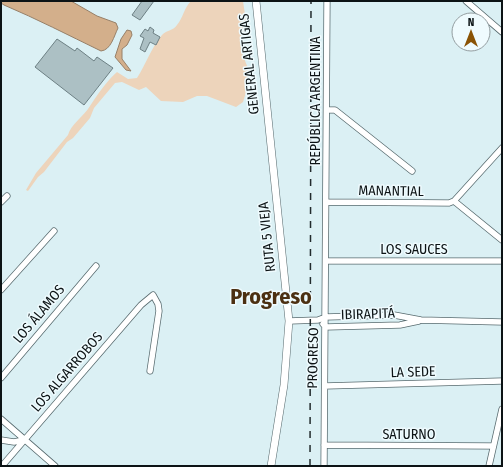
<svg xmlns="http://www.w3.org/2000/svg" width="503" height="467" font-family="'Fira Sans Condensed',sans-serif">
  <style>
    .green { fill: #edd4bb }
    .water { fill: #d3af8b; stroke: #978068 }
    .building { fill: #acc0c4; stroke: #6d8084 }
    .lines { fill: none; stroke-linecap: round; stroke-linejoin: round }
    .minor-casing { stroke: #586b6f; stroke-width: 7 }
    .tertiary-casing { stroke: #586b6f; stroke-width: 8 }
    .minor { stroke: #fff; stroke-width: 5.5 }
    .tertiary { stroke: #fff; stroke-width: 7 }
    .rail { stroke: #222b2d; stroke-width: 1.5; stroke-dasharray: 7 7; stroke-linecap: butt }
    .labels { text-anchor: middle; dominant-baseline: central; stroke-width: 3; stroke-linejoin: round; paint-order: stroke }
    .street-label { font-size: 14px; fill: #0c1315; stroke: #effbfe }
    .town-label { font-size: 22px; font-weight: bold; fill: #4c3012; stroke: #effbfe }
  </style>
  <rect width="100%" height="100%" fill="#dbf0f4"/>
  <!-- green -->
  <path class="green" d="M 191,1 L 243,1 L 247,28 L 243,40 L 242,53 L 251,76 L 243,102 L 236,107 L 207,96 L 197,96 L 183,102 L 161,101 L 146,87 L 139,90 L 122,82 L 115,83 L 94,108 L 90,118 L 73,138 L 67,142 L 44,172 L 38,177 L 28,191 L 26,190 L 36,173 L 68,135 C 71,124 84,116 90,106 C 98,94 106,82 117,72 L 128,79 L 137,78 C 146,64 151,48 162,35 C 166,30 173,31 177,25 C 183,18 184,8 191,1 Z"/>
  <!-- water -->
  <path class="water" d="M 1,1 L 71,1 L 97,16 L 116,23 L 118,28 C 114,36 111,50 101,51 C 68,35 37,19 4,5 L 1,3 Z
    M 127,30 L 131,31 L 132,35 L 127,45 L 122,49 L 122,59 L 131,71 L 126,70 L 115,57 L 121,39 Z"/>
  <!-- building -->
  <path class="building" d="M 142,1 L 154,1 L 140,20 L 132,15 Z
    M 150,27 L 154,30 L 153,33 L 160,37 L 156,45 L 150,42 L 145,52 L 140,49 L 144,38 L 140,36 L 145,29 L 148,31 Z
    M 57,39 L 75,51 L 77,48 L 94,61 L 97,57 L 113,68 L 84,105 L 35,67 Z"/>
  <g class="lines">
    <defs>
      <path id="minor" d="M 466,1 L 502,32
        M 327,110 L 335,110 L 412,171
        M 454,201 L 502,240
        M 1,202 L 7,196
        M 327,202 L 449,203 L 454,201 L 502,148
        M 326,261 L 502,261
        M 1,290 L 54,231
        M 289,321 L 318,320 L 326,317 L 394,315 L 421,320 L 502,322
        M 323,324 L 326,327 L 400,325 L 419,321
        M 1,378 L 96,266
        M 325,386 L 502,381
        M 1,419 L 55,466
        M 1,440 L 14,442 L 24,440
        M 324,445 L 493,446
        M 2,466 L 141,305 L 153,295 L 158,304 L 159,311 L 150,371
        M 324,466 L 327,1
        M 489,466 L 502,409"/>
      <path id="tertiary" d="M 256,1 L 289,321 L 284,385 L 271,466"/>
    </defs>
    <!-- minor casing -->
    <use href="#minor" class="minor-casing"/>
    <!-- tertiary casing -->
    <use href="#tertiary" class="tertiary-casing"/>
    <!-- minor -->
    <use href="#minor" class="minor"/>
    <!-- tertiary -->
    <use href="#tertiary" class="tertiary"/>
    <!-- rail -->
    <path class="rail" d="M 310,466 L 311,1"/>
  </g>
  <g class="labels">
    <!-- street labels -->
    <g class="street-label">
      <text transform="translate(249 64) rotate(-96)">GENERAL ARTIGAS</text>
      <text transform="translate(315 101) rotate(-90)">REPÚBLICA ARGENTINA</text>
      <text transform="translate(391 191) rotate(1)">MANANTIAL</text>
      <text transform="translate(267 237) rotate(-96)">RUTA 5 VIEJA</text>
      <text x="414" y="249">LOS SAUCES</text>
      <text transform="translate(39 314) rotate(-50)">LOS ÁLAMOS</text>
      <text transform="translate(368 314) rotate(-2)">IBIRAPITÁ</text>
      <text transform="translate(313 358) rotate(-89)">PROGRESO</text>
      <text transform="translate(67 372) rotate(-49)">LOS ALGARROBOS</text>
      <text transform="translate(413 372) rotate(-2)">LA SEDE</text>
      <text x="409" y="434">SATURNO</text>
    </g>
    <!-- town labels -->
    <g class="town-label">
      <text x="271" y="296">Progreso</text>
    </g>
  </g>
  <!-- border -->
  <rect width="503" height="467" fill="none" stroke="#0c1315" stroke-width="4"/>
  <!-- north arrow -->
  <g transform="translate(471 32)"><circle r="19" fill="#effbfe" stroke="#949ea1"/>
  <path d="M0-3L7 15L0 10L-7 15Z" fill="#8a5305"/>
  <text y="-6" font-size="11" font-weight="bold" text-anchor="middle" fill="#0c1315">N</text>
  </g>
</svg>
